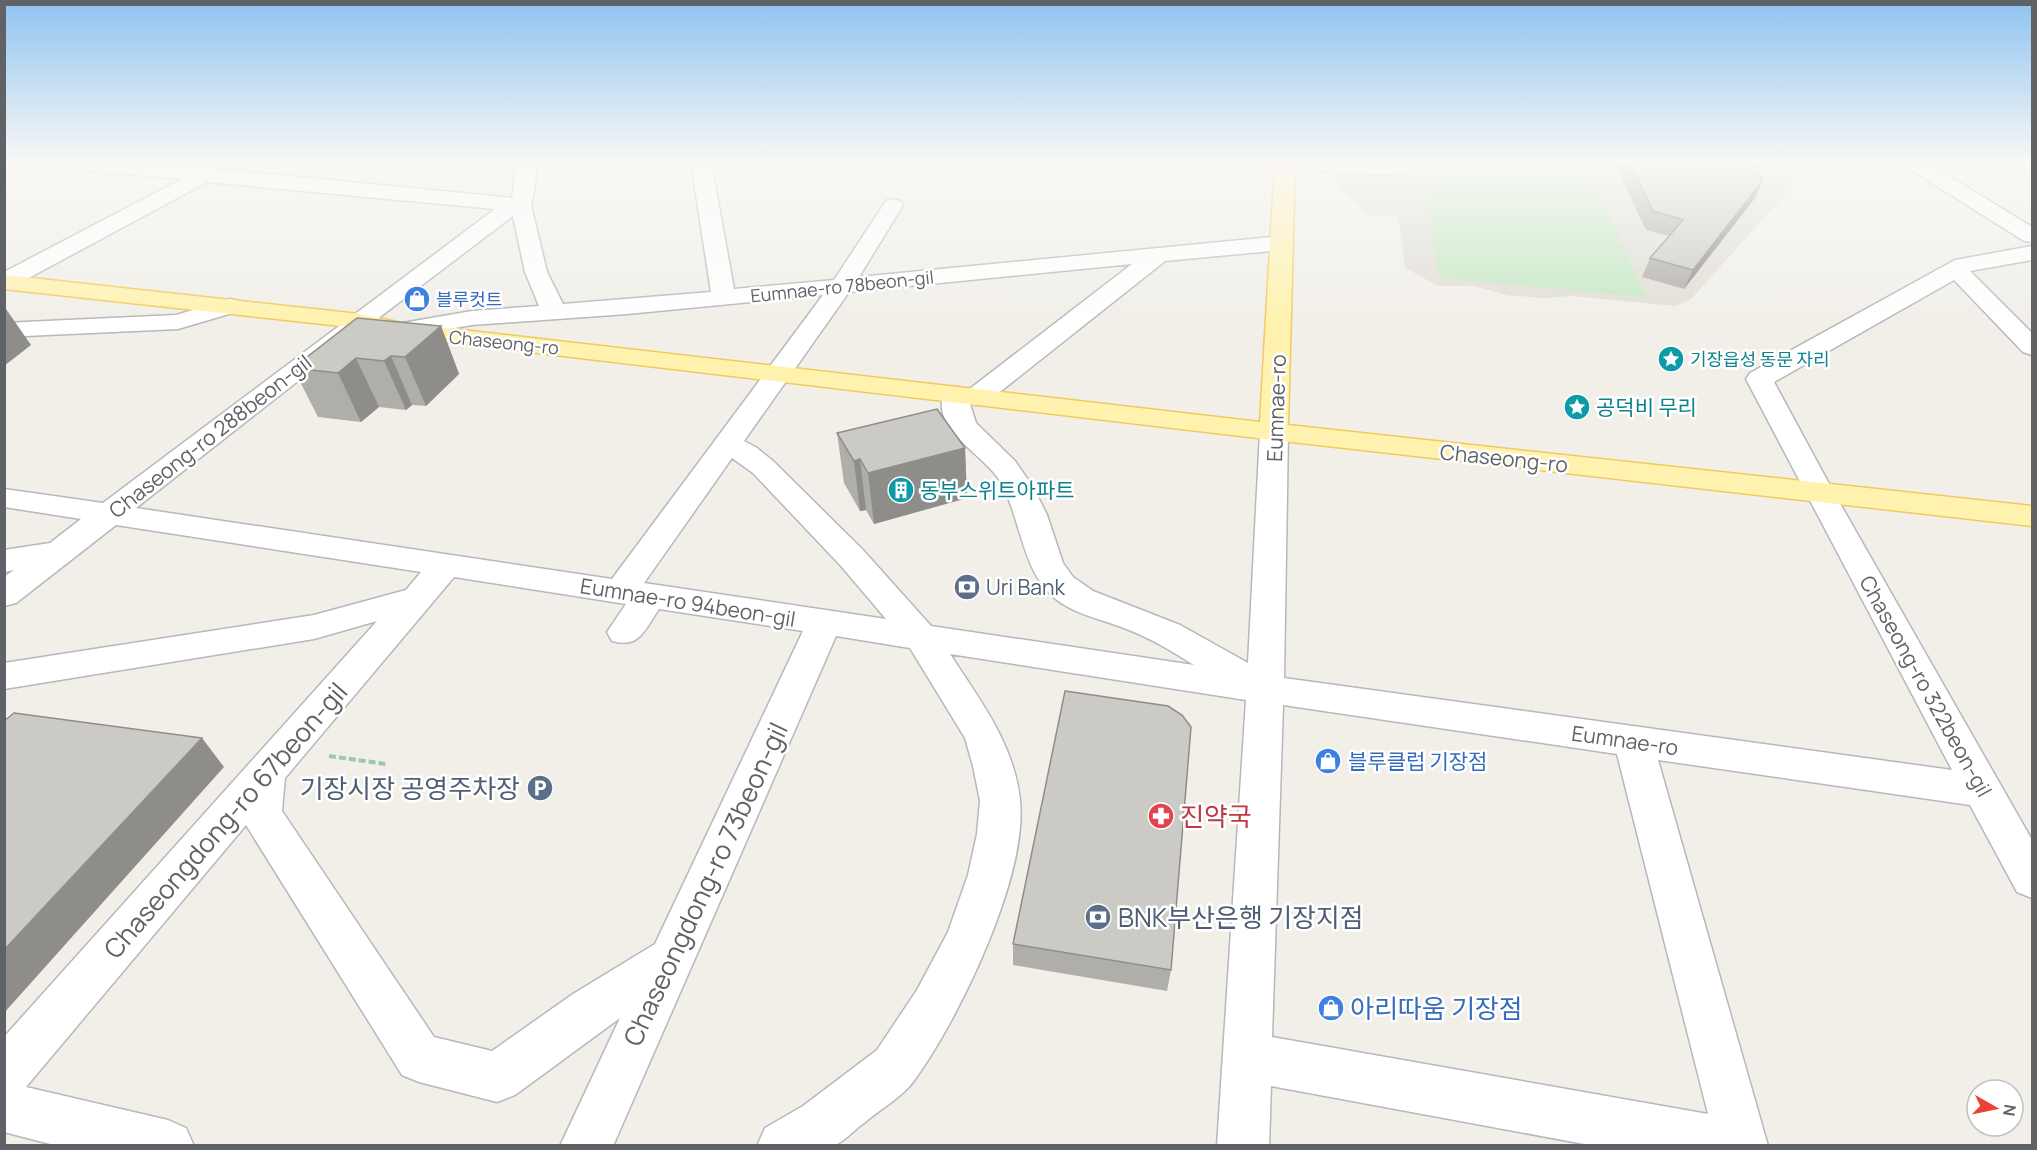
<svg xmlns="http://www.w3.org/2000/svg" width="2037" height="1150" font-family="Manrope,'Noto Sans KR',sans-serif">
  <style>
    .education { fill: #e1ded6 }
    .green { fill: #c5e8c5 }
    .lines { fill: none; stroke-linecap: round; stroke-linejoin: round }
    .minor-casing { stroke: #b5b8bc; stroke-width: 3 }
    .major-casing { stroke: #f2c960; stroke-width: 3 }
    .path-far1 { stroke: #9cc7a9; stroke-width: 2; stroke-dasharray: 4 2; stroke-linecap: butt }
    .path { stroke: #9cc7a9; stroke-width: 4; stroke-dasharray: 7 3; stroke-linecap: butt }
    .minor { fill: #fff; fill-rule: evenodd }
    .major { fill: #fff2af; fill-rule: evenodd }
    .wall { fill: #afaea9 }
    .shaded-wall { fill: #8f8d8a }
    .building { fill: #cccac5; stroke: #8f8d8a; stroke-width: 1.5 }
    .labels { text-anchor: middle; dominant-baseline: central; stroke-width: 5; stroke-linejoin: round; paint-order: stroke }
    .far-street-label { font-size: 18px; fill: #5f6368; stroke: #fff }
    .far-shop-label { font-size: 18px; fill: #366cbe; stroke: #fff; text-anchor: start }
    .far-culture-label { font-size: 18px; fill: #0d838f; stroke: #fff; text-anchor: start }
    .culture-label { font-size: 21px; fill: #0d838f; stroke: #fff; text-anchor: start }
    .street-label { font-size: 21px; fill: #5f6368; stroke: #fff }
    .service-label { font-size: 21px; fill: #4e5e75; stroke: #fff; text-anchor: start }
    .shop-label { font-size: 21px; fill: #366cbe; stroke: #fff; text-anchor: start }
    .near-service-label { font-size: 26px; fill: #4e5e75; stroke: #fff; text-anchor: end }
    .near-health-label { font-size: 26px; fill: #be3a42; stroke: #fff; text-anchor: start }
    .near-street-label { font-size: 26px; fill: #5f6368; stroke: #fff }
    .near-shop-label { font-size: 26px; fill: #366cbe; stroke: #fff; text-anchor: start }
  </style>
  <rect width="100%" height="100%" fill="#f1efe8"/>
  <!-- education -->
  <path class="education" d="M 1382,162 L 1781,162 L 1790,171 L 1794,181 L 1792,187 L 1691,299 L 1676,306 L 1571,296 L 1544,298 L 1507,295 L 1474,286 L 1438,286 L 1405,268 L 1398,217 L 1368,215 L 1337,184 L 1333,163 L 1380,164 Z"/>
  <!-- green -->
  <path class="green" d="M 1427,164 L 1592,177 L 1646,297 L 1439,278 L 1424,185 L 1431,185 Z"/>
  <g class="lines">
    <defs>
      <path id="minor" d="M 48,162 L 122,162 L 207,168 L 512,198 L 516,162 L 536,162 L 535,188 L 531,205 L 547,272 L 563,304 L 711,292 L 691,162 L 711,162 L 734,289 L 834,280 L 886,201 L 893,199 L 900,201 L 903,205 L 859,277 L 1282,236 L 1290,238 L 1293,243 L 1290,248 L 1282,250 L 1165,261 L 986,403 L 976,405 L 970,404 L 976,423 L 1015,461 L 1033,487 L 1047,515 L 1063,563 L 1073,577 L 1093,591 L 1180,625 L 1248,663 L 1260,432 L 1264,426 L 1274,424 L 1284,426 L 1288,432 L 1284,678 L 1952,770 L 1746,379 L 1750,373 L 1955,260 L 2032,246 L 2032,260 L 1970,271 L 2032,333 L 2032,355 L 2023,352 L 1954,280 L 1774,382 L 1834,493 L 2032,840 L 2032,898 L 2017,892 L 1970,805 L 1658,760 L 1768,1146 L 1595,1146 L 1271,1086 L 1269,1146 L 1217,1146 L 1246,700 L 950,654 C 980,700 1014,744 1020,800 C 1028,877 958,1021 913,1082 C 901,1098 879,1110 864,1123 C 855,1129 845,1141 835,1145 C 823,1149 773,1146 757,1146 L 765,1128 L 803,1106 L 877,1050 L 917,990 L 948,932 L 968,875 L 977,834 L 980,801 L 973,766 L 965,738 L 910,648 L 836,636 L 613,1146 L 560,1146 L 620,1018 L 515,1095 L 497,1102 L 419,1082 L 402,1075 L 246,825 L 26,1087 L 168,1120 L 186,1128 L 194,1146 L 58,1146 L 4,1132 L 4,1037 L 377,621 L 314,639 L 4,689 L 4,663 L 314,615 L 406,590 L 421,572 L 116,525 L 16,603 L 4,606 L 4,577 L 14,570 L 4,572 L 4,550 L 50,543 L 81,519 L 4,507 L 4,489 L 103,503 L 495,209 L 207,182 L 12,287 L 4,289 L 4,272 L 182,179 L 58,168 L 51,166 ZM 513,216 L 525,272 L 539,306 L 472,311 L 402,323 L 393,325 L 390,330 L 393,335 L 402,337 L 472,325 L 627,314 L 823,295 L 612,579 L 136,508 L 368,326 ZM 1132,264 L 967,391 L 957,387 L 947,389 C 924,423 982,454 998,478 C 1022,516 1020,571 1057,600 C 1078,616 1106,620 1129,630 C 1152,639 1173,652 1194,665 L 931,626 L 863,550 L 773,461 L 757,448 L 744,441 L 849,292 ZM 732,458 L 753,473 L 841,566 L 886,619 L 644,583 ZM 454,577 L 626,604 L 607,632 L 612,641 C 640,649 645,629 659,609 L 803,631 L 655,944 L 573,994 L 492,1051 L 434,1037 L 282,811 L 285,778 ZM 1283,705 L 1617,754 L 1708,1114 L 1272,1037 Z
        M 1414,162 L 1411,169 L 1392,175 L 1285,169 L 1278,167 L 1275,163 Z
        M 1902,162 L 1926,162 L 2032,227 L 2032,242 L 2024,241 L 1905,166 Z
        M 230,299 L 239,301 L 242,306 L 239,311 L 178,329 L 4,337 L 4,323 L 176,315 Z"/>
      <path id="major" d="M 1275,162 L 1295,162 L 1288,425 L 2032,506 L 2032,526 L 1274,440 L 402,337 L 359,328 L 4,289 L 4,275 L 359,314 L 402,323 L 1260,422 Z"/>
    </defs>
    <!-- minor casing -->
    <use href="#minor" class="minor-casing"/>
    <!-- major casing -->
    <use href="#major" class="major-casing"/>
    <!-- path-far1 -->
    <path class="path-far1" d="M 875,162 L 884,183"/>
    <!-- path -->
    <path class="path" d="M 329,756 L 386,764"/>
    <!-- minor -->
    <use href="#minor" class="minor"/>
    <!-- major -->
    <use href="#major" class="major"/>
  </g>
  <!-- wall -->
  <path class="wall" d="M 1604,162 L 1761,162 L 1756,172 L 1755,198 L 1684,289 L 1642,277 L 1650,258 L 1669,236 L 1646,230 L 1614,163 Z
    M 441,326 L 459,374 L 426,406 L 412,405 L 406,410 L 379,407 L 361,422 L 318,417 L 293,368 Z
    M 837,433 L 965,448 L 967,498 L 874,524 L 866,510 L 860,511 L 844,483 Z
    M 1013,944 L 1171,970 L 1167,991 L 1013,965 Z"/>
  <!-- shaded-wall -->
  <path class="shaded-wall" d="M 1763,180 L 1755,198 L 1684,289 L 1693,270 Z
    M 4,306 L 31,345 L 4,366 Z
    M 441,326 L 459,374 L 426,406 L 405,357 Z
    M 391,356 L 412,405 L 406,410 L 384,361 Z
    M 356,358 L 379,407 L 361,422 L 338,373 Z
    M 965,448 L 967,498 L 874,524 L 868,473 Z
    M 860,459 L 866,510 L 860,511 L 854,461 Z
    M 202,738 L 224,767 L 4,1013 L 4,950 Z"/>
  <!-- building -->
  <path class="building" d="M 1629,162 L 1750,162 L 1763,180 L 1693,270 L 1650,258 L 1683,220 L 1653,211 Z
    M 357,318 L 441,326 L 405,357 L 391,356 L 384,361 L 356,358 L 338,373 L 293,368 Z
    M 937,409 L 965,448 L 868,473 L 860,459 L 854,461 L 837,433 Z
    M 1065,691 L 1168,706 L 1182,715 L 1191,727 L 1171,970 L 1013,944 Z
    M 14,713 L 202,738 L 4,950 L 4,721 Z"/>
  <!-- sky -->
  <linearGradient id="sky" x2="0" y2="1"><stop stop-color="#8fc3f1"/><stop offset="0.5" stop-color="#f9f8f5"/><stop offset="1" stop-color="#f9f8f5" stop-opacity="0"/></linearGradient>
  <rect width="2037" height="323" fill="url(#sky)"/>
  <!-- icons -->
  <defs>
    <symbol id="shop-disc" viewBox="-11 -11 22 22"><circle r="9.5" fill="#3f7fe0" stroke="#fff"/><path d="M-5-2.5h2.3a2.7 3.5 0 0 1 5.4 0H5L5.5 6h-11ZM-1.5-2.5h3a1.5 2.3 0 0 0-3 0Z" fill="#fff"/></symbol>
    <symbol id="sight-disc" viewBox="-11 -11 22 22"><circle r="9.5" fill="#0f9aa8" stroke="#fff"/><path d="M0-6L1.8-2.2L6-1.7L2.9 1.2L3.7 5.4L0 3.3L-3.7 5.4L-2.9 1.2L-6-1.7L-1.8-2.2Z" fill="#fff"/></symbol>
    <symbol id="building-disc" viewBox="-11 -11 22 22"><circle r="9.5" fill="#0f9aa8" stroke="#fff"/><path d="M-4-6H4V6H1V3H-1V6H-4ZM-2.5-4.3h1.7v1.8h-1.7ZM.8-4.3h1.7v1.8H.8ZM-2.5-1h1.7V.8h-1.7ZM.8-1h1.7V.8H.8Z" fill="#fff"/></symbol>
    <symbol id="bank-disc" viewBox="-11 -11 22 22"><circle r="9.5" fill="#5c6f8a" stroke="#fff"/><path d="M-6-4H6V4H-6ZM0-2.3a2.3 2.3 0 1 0 0 4.6a2.3 2.3 0 1 0 0-4.6Z" fill="#fff"/></symbol>
    <symbol id="parking-disc" viewBox="-11 -11 22 22"><circle r="9.5" fill="#5c6f8a" stroke="#fff"/><path d="M-3.5-5.5H1a3.5 3.5 0 0 1 0 7H-1V5.5H-3.5ZM-1-3.4V-.6H.8a1.4 1.4 0 0 0 0-2.8Z" fill="#fff"/></symbol>
    <symbol id="pharmacy-disc" viewBox="-11 -11 22 22"><circle r="9.5" fill="#e0444e" stroke="#fff"/><path d="M-2-6h4v4h4v4h-4v4h-4v-4h-4v-4h4Z" fill="#fff"/></symbol>
  </defs>
  <g fill-rule="evenodd">
    <use href="#shop-disc" x="402" y="284" width="30" height="30"/>
    <use href="#sight-disc" x="1656" y="344" width="30" height="30"/>
    <use href="#sight-disc" x="1562" y="392" width="30" height="30"/>
    <use href="#building-disc" x="886" y="475" width="30" height="30"/>
    <use href="#bank-disc" x="952" y="572" width="30" height="30"/>
    <use href="#shop-disc" x="1313" y="746" width="30" height="30"/>
    <use href="#parking-disc" x="525" y="773" width="30" height="30"/>
    <use href="#pharmacy-disc" x="1146" y="801" width="30" height="30"/>
    <use href="#bank-disc" x="1083" y="902" width="30" height="30"/>
    <use href="#shop-disc" x="1316" y="993" width="30" height="30"/>
  </g>
  <g class="labels">
    <!-- far-street labels -->
    <g class="far-street-label">
      <text transform="translate(842 286) rotate(-6)">Eumnae-ro 78beon-gil</text>
      <text transform="translate(504 342) rotate(6)">Chaseong-ro</text>
    </g>
    <!-- far-shop labels -->
    <g class="far-shop-label">
      <text x="436" y="299">블루컷트</text>
    </g>
    <!-- far-culture labels -->
    <g class="far-culture-label">
      <text x="1690" y="359">기장읍성 동문 자리</text>
    </g>
    <!-- culture labels -->
    <g class="culture-label">
      <text x="1596" y="407">공덕비 무리</text>
      <text x="920" y="490">동부스위트아파트</text>
    </g>
    <!-- street labels -->
    <g class="street-label">
      <text transform="translate(1276 408) rotate(-88)">Eumnae-ro</text>
      <text transform="translate(210 436) rotate(-38)">Chaseong-ro 288beon-gil</text>
      <text transform="translate(1504 458) rotate(6)">Chaseong-ro</text>
      <text transform="translate(688 602) rotate(9)">Eumnae-ro 94beon-gil</text>
      <text transform="translate(1926 686) rotate(61)">Chaseong-ro 322beon-gil</text>
      <text transform="translate(1625 740) rotate(8)">Eumnae-ro</text>
    </g>
    <!-- service labels -->
    <g class="service-label">
      <text x="986" y="587">Uri Bank</text>
    </g>
    <!-- shop labels -->
    <g class="shop-label">
      <text x="1348" y="761">블루클럽 기장점</text>
    </g>
    <!-- near-service labels -->
    <g class="near-service-label">
      <text x="520" y="788">기장시장 공영주차장</text>
      <text x="1118" y="917" text-anchor="start">BNK부산은행 기장지점</text>
    </g>
    <!-- near-health labels -->
    <g class="near-health-label">
      <text x="1180" y="816">진약국</text>
    </g>
    <!-- near-street labels -->
    <g class="near-street-label">
      <text transform="translate(225 820) rotate(-49)">Chaseongdong-ro 67beon-gil</text>
      <text transform="translate(705 884) rotate(-65)">Chaseongdong-ro 73beon-gil</text>
    </g>
    <!-- near-shop labels -->
    <g class="near-shop-label">
      <text x="1350" y="1008">아리따움 기장점</text>
    </g>
  </g>
  <!-- border -->
  <rect width="2037" height="1150" fill="none" stroke="#5f6368" stroke-width="12"/>
  <!-- north arrow -->
  <g transform="translate(1995 1108) rotate(99)"><circle r="28" fill="#ffffff" stroke="#bfc1c3" stroke-width="1.5"/>
  <path d="M0-4.5L10 22L0 15L-10 22Z" fill="#ea4335"/>
  <text y="-9" font-size="16" font-weight="bold" text-anchor="middle" fill="#5f6368">N</text>
  </g>
</svg>
